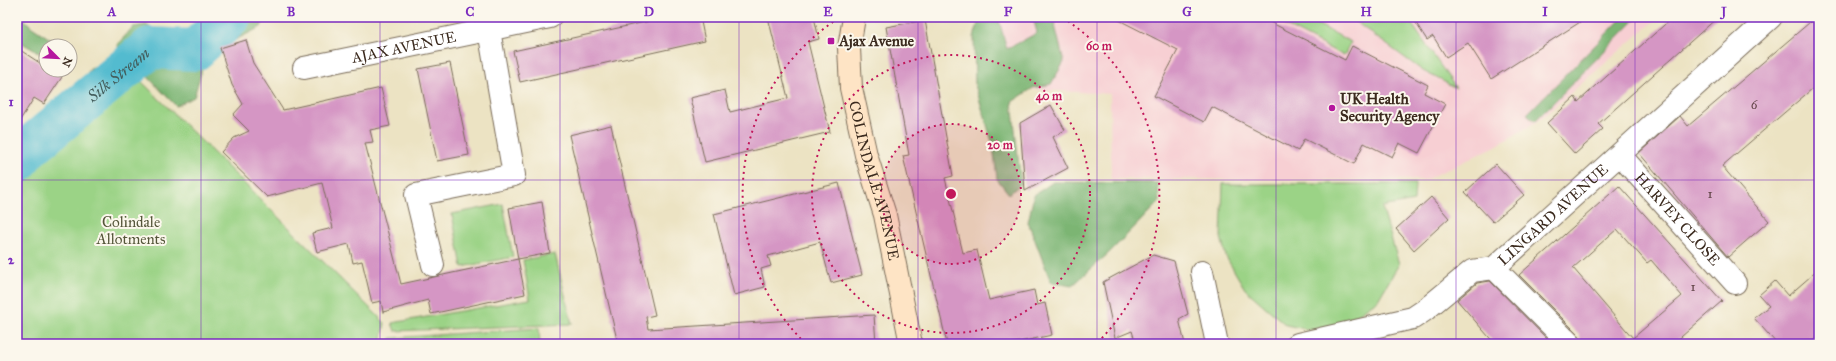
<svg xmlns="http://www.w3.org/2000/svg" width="1836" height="361" font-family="'IM FELL Great Primer',serif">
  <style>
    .built { fill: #f7cfd3 }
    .green { fill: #9bd386; stroke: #6b7e52 }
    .forest { fill: #7cb573; stroke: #5c7048 }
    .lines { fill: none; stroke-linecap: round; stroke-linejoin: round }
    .river { stroke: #52bbcf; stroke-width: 42 }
    .building { fill: #d596c4; fill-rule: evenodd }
    .street-casing { stroke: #796b58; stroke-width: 24 }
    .secondary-casing { stroke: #796b58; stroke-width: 24 }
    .street { stroke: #fff; stroke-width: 22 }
    .secondary { stroke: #fee4c5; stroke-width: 22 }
    .grid { fill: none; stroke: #7b2cbf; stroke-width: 1; stroke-opacity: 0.55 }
    .ring { fill: none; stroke: #c2185b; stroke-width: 2; stroke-dasharray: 2 4 }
    .poi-dot { fill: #b5179e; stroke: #fbf7ec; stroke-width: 1.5 }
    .labels { text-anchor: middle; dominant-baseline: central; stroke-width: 4; stroke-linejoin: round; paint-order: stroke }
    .number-label { font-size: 13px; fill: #624548 }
    .poi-label { font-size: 15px; font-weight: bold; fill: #3b2a1e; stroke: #fbf7ec; text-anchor: start }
    .street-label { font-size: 15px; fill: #3b2a1e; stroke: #fbf7ec }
    .park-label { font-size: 15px; fill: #535438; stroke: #fbf7ec }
    .water-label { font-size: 16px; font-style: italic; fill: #435d5c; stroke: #fbf7ec }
    .centre { fill: #c2185b; stroke: #fbf7ec; stroke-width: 2 }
    .ring-label { font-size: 12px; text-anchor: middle; font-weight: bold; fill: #c2185b; stroke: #fbf7ec; stroke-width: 4; stroke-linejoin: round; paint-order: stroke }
    .neatline { fill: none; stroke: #7b2cbf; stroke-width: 1.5 }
    .grid-label { font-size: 13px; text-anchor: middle; font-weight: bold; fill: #7b2cbf }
  </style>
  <rect width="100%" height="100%" fill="#fbf7ec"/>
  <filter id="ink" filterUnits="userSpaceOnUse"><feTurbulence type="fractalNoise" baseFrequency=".025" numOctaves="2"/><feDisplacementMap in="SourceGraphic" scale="8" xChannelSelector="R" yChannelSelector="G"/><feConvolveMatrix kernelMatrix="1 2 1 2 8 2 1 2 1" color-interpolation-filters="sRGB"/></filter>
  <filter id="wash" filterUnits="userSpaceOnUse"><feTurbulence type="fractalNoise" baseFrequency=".012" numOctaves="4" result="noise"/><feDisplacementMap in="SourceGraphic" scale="16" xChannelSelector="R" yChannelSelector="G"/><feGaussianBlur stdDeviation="0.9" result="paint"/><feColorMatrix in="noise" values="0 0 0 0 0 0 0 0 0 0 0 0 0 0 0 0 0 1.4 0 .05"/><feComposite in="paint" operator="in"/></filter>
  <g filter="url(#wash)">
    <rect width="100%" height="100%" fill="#ece3c3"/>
    <!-- built -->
    <path class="built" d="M 989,17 L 1659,17 L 1537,122 L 1494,147 L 1425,180 L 1111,179 L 1110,94 L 1009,88 Z"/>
    <!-- green -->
    <path class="green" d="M 1269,17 L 1304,17 L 1351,42 L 1344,56 Z
      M 1349,17 L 1407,17 L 1456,88 L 1423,71 Z
      M 130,70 L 385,323 L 381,344 L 17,344 L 17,178 L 30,157 Z
      M 1223,184 L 1415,184 L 1414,201 L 1382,207 L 1399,264 L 1378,300 L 1329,334 L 1286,325 L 1245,289 L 1226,257 L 1221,237 Z
      M 503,204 L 513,257 L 462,267 L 452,214 Z
      M 555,254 L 572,324 L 395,331 L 392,323 L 530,299 L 523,260 Z
      M 539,328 L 540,344 L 390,344 L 391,338 Z"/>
    <!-- forest -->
    <path class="forest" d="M 17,17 L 22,17 L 32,27 L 61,46 L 46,46 L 46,57 L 17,40 Z
      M 196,17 L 266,17 L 261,27 L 227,44 L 205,59 L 194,97 L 176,106 L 117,45 L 133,27 L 146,25 L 167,37 L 180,41 L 197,22 Z
      M 980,17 L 998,17 L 1007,49 L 1037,33 L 1033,17 L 1053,17 L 1064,62 L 1051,84 L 1033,88 L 1012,102 L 1021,184 L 1009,194 L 997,179 L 993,145 L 975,85 L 974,37 Z
      M 1623,17 L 1638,17 L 1535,121 L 1527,114 Z
      M 92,67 L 106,74 L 109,85 C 77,111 40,136 17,171 L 17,137 L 27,128 L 61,105 Z
      M 1053,182 L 1158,183 L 1159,202 L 1110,252 L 1072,286 L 1051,282 L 1028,222 L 1034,195 Z"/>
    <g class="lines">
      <!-- river -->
      <path class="river" id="s1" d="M 17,163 L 25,151 L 150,48 L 195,50 L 230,17"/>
    </g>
    <g id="blocks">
      <!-- building -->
      <path class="building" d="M 668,17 L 700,17 L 705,41 L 520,82 L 513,51 Z
        M 768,17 L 814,17 L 819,39 L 808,42 L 830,132 L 705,162 L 690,98 L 725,90 L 730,112 L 788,98 Z
        M 1113,17 L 1260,17 L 1345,60 L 1352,46 L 1428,85 L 1424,93 L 1445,104 L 1419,153 L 1399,143 L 1392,157 L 1364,143 L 1354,164 L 1304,139 L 1298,151 L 1212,107 L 1204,122 L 1154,96 L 1178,50 Z
        M 1412,17 L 1588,17 L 1491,79 L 1468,43 L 1446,57 L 1433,36 L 1427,40 Z
        M 1673,17 L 1718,17 L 1598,124 L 1603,129 L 1575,154 L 1547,123 L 1575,97 L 1578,102 Z
        M 1816,17 L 1819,17 L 1819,83 L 1722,166 L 1769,221 L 1728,257 L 1639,153 L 1680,116 L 1688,126 Z
        M 925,20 L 953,176 L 945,178 L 963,253 L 977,250 L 989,300 L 1034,290 L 1037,305 L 1045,303 L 1052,335 L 1010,344 L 947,344 L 903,156 L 909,155 L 886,27 Z
        M 246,40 L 253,63 L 283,110 L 381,88 L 390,126 L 370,130 L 373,142 L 365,143 L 401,284 L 518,259 L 525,294 L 431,314 L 428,300 L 383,312 L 381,301 L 372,303 L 362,261 L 353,263 L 349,244 L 317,252 L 312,233 L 333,228 L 322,183 L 267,197 L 221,152 L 234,138 L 249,131 L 233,115 L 243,104 L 232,85 L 220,48 Z
        M 17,48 L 46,67 L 46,70 L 51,70 L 62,77 L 44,104 L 34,98 L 17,125 Z
        M 450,63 L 469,155 L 437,161 L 418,69 Z
        M 1051,105 L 1065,130 L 1053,137 L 1068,168 L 1025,191 L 1020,123 Z
        M 611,125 L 655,315 L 646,317 L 648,329 L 874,315 L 876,344 L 618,344 L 569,135 Z
        M 1496,164 L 1524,195 L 1493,222 L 1465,192 Z
        M 839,183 L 862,275 L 831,283 L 820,242 L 768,256 L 771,266 L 761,269 L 765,287 L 734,295 L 714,214 Z
        M 1619,186 L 1722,301 L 1673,344 L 1582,344 L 1579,335 L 1519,275 ZM 1617,229 L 1647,263 L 1651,260 L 1682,296 L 1633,338 L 1573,268 Z
        M 1431,197 L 1449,218 L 1414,250 L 1396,229 Z
        M 542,202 L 550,253 L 518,259 L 509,208 Z
        M 1153,255 L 1174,261 L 1188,314 L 1179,319 L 1185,344 L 1136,344 L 1132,331 L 1115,338 L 1103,282 Z
        M 1819,269 L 1819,334 L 1808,344 L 1777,344 L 1754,318 L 1769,306 L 1759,295 L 1775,281 L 1788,296 Z
        M 1490,281 L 1552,344 L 1495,344 L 1457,300 L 1477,283 Z"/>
    </g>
  </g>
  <g filter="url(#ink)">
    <use href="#blocks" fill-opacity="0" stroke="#796b58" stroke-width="1"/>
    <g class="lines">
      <defs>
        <g id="street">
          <path id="s2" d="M 304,68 L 550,17"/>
          <path id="s3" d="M 1620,155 L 1735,283"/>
          <path d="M 433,265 L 416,195 L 514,175 L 489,30"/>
          <path d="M 1494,268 L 1570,344"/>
          <path d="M 1202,272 L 1217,344"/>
          <path id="s4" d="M 1298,344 L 1413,318 L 1425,310 L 1472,271 L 1494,268 L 1771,17"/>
        </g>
        <g id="secondary">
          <path id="s5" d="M 854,17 L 849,48 L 851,88 L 866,155 L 885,215 L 911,344"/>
        </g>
      </defs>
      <!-- street casing -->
      <use href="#street" class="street-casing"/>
      <!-- secondary casing -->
      <use href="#secondary" class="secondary-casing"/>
      <!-- street -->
      <use href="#street" class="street"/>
      <!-- secondary -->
      <use href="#secondary" class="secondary"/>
    </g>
  </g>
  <!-- grid -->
  <path class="grid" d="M 201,17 L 201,344M 380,17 L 380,344M 560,17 L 560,344M 739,17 L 739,344M 918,17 L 918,344M 1097,17 L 1097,344M 1276,17 L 1276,344M 1456,17 L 1456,344M 1635,17 L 1635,344M 17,180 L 1819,180"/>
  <!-- distance rings -->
  <circle cx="951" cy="194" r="70" fill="#c2185b" fill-opacity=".12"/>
  <g class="ring">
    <circle cx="951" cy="194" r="70"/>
    <circle cx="951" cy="194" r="139"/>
    <path d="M805 343A209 209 0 0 1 839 18M1063 18A209 209 0 0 1 1097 343"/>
  </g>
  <!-- markers -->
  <g class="poi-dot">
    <rect x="827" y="37" width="8" height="8" rx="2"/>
    <circle cx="1332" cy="108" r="4"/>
  </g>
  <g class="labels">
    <!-- number labels -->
    <g class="number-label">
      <text x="1754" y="105">6</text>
      <text x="1710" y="194">1</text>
      <text x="1693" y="287">1</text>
    </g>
    <!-- poi labels -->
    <g class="poi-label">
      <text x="839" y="41">Ajax Avenue</text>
      <text x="1340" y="99">UK Health<tspan x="1340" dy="17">Security Agency</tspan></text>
    </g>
    <!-- street labels -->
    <g class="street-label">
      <text stroke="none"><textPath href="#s2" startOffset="102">AJAX AVENUE</textPath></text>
      <text stroke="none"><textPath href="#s5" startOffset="167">COLINDALE AVENUE</textPath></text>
      <text stroke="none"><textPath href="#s4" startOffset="295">LINGARD AVENUE</textPath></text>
      <text stroke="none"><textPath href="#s3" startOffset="86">HARVEY CLOSE</textPath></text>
    </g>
    <!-- park labels -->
    <g class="park-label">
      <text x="131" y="222">Colindale<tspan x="131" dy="17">Allotments</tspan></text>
    </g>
    <!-- water labels -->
    <g class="water-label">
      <text stroke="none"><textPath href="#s1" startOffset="135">Silk Stream</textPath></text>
    </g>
  </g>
  <circle cx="951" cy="194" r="6" class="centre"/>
  <g class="ring-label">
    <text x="1099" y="50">60 m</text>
    <text x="1049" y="100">40 m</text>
    <text x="1000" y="149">20 m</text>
  </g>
  <!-- margin -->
  <rect width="1836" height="361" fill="none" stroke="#fbf7ec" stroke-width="44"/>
  <!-- north arrow -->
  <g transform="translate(58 58) rotate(114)"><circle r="19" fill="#fbf7ec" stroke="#aea59a"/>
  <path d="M0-3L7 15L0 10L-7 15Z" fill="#b5179e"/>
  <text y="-6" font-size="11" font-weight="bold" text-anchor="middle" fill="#3b2a1e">N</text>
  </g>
  <rect x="22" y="22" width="1792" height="317" class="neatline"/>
  <g class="grid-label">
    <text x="112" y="16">A</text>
    <text x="291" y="16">B</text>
    <text x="470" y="16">C</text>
    <text x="649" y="16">D</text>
    <text x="828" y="16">E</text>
    <text x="1008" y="16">F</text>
    <text x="1187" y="16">G</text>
    <text x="1366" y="16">H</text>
    <text x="1545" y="16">I</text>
    <text x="1724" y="16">J</text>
    <text x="11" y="106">1</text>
    <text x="11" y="264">2</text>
  </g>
</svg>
